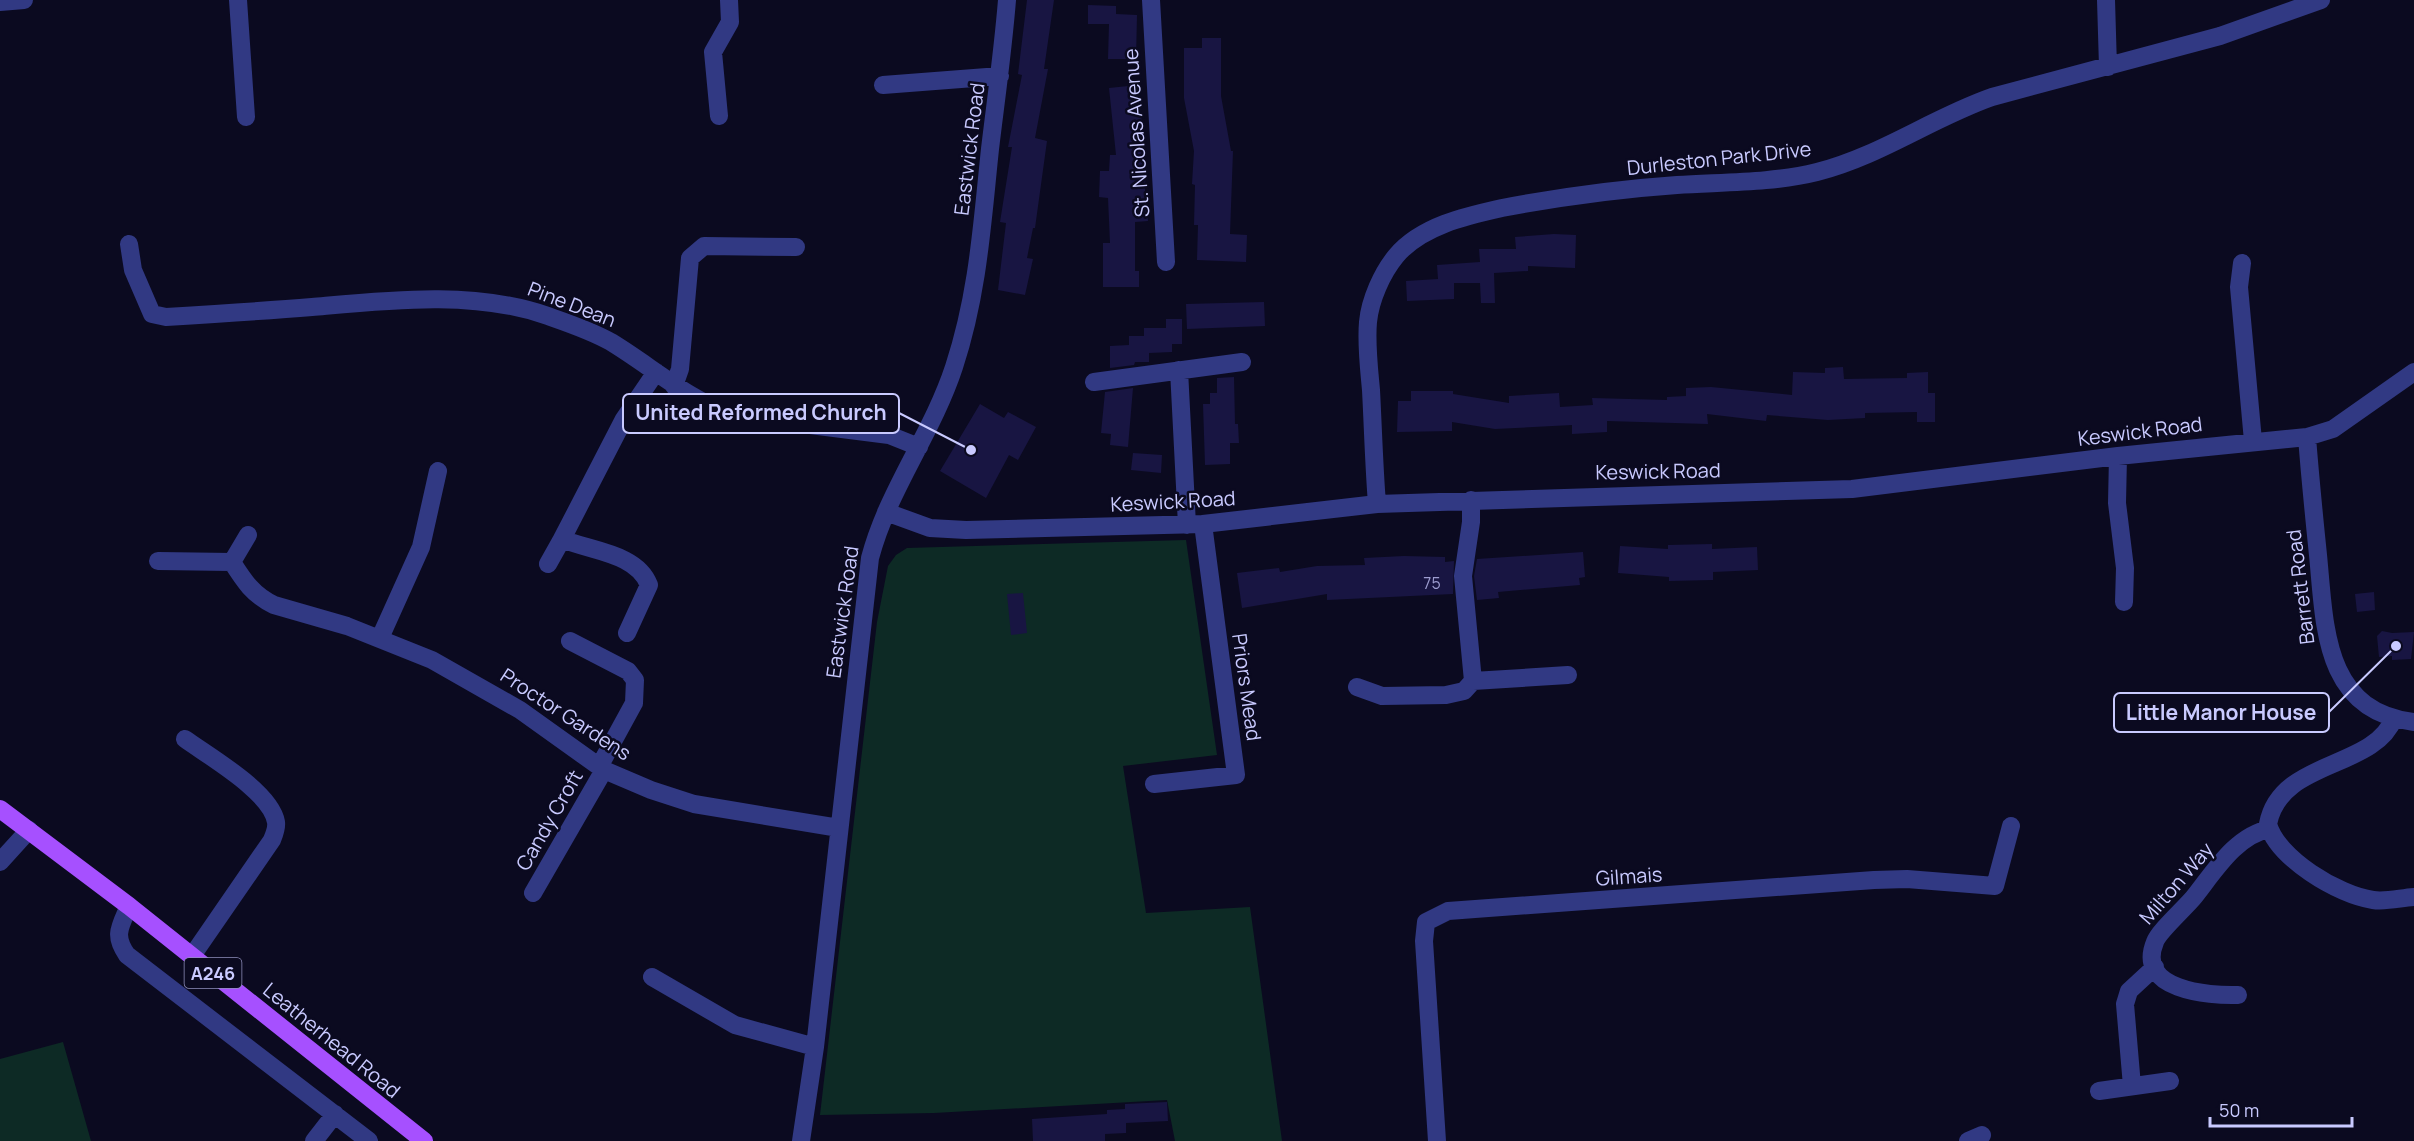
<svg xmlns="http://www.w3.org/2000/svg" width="2414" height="1141" font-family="Manrope,sans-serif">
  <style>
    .green { fill: #0d2a25 }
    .building { fill: #181542 }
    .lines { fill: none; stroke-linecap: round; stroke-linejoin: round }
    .minor { stroke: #313983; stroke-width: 18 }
    .major { stroke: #a650ff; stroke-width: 18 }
    .labels { text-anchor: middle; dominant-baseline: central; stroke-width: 5; stroke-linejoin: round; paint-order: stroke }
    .number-label { font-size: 16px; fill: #9d9dd0 }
    .shield { fill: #0b0a20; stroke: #9090bc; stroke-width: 1.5 }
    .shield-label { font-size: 18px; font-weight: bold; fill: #c9caff }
    .street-label { font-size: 20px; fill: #c9caff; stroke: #0b0a20 }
    .leader { fill: none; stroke: #c9caff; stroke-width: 2 }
    .callout-dot { fill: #c9caff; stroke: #0b0a20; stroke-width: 2 }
    .callout { fill: #0b0a20; stroke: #c9caff; stroke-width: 2 }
    .callout-label { font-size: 21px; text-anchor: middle; font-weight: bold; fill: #c9caff }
  </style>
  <rect width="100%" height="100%" fill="#0b0a20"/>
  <!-- green -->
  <path class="green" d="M 1186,540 L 1217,755 L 1123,766 L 1146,913 L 1250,907 L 1282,1141 L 1175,1141 L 1167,1100 L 934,1113 L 820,1115 L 877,622 L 888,566 L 896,555 L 907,548 Z
    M 63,1042 L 91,1141 L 0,1141 L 0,1059 Z"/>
  <!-- building -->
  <path class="building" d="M 1027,0 L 1054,0 L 1044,69 L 1048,69 L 1035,138 L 1047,141 L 1035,228 L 1033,228 L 1027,258 L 1033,259 L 1025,295 L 998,290 L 1006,223 L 1000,222 L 1012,147 L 1008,147 L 1022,75 L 1018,74 Z
    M 1088,5 L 1116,6 L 1116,14 L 1137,15 L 1136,59 L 1108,59 L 1109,24 L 1088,24 Z
    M 1202,38 L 1221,38 L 1221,96 L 1231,151 L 1233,151 L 1230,234 L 1247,235 L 1246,262 L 1197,260 L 1198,225 L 1194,225 L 1195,185 L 1192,184 L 1194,151 L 1184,98 L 1184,48 L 1202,48 Z
    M 1138,85 L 1146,159 L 1145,190 L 1148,221 L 1135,222 L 1135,271 L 1139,271 L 1139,287 L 1103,287 L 1103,243 L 1110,243 L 1108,198 L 1099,197 L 1100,171 L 1109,171 L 1110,155 L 1116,155 L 1109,88 Z
    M 1554,234 L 1576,235 L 1575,268 L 1528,266 L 1528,271 L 1494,273 L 1495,303 L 1481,303 L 1480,283 L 1454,283 L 1454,299 L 1407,301 L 1406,281 L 1438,279 L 1437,265 L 1480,262 L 1479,249 L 1516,249 L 1515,237 Z
    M 1264,302 L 1265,326 L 1187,329 L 1186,304 Z
    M 1166,319 L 1182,319 L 1182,344 L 1172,344 L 1172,352 L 1149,353 L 1149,362 L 1135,362 L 1134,365 L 1110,368 L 1110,346 L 1129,345 L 1129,336 L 1144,336 L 1144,328 L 1166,328 Z
    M 1843,367 L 1844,379 L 1907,378 L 1907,373 L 1928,372 L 1928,393 L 1935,393 L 1935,422 L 1917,422 L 1917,412 L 1865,413 L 1865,418 L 1828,420 L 1767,415 L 1766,421 L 1707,414 L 1708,424 L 1607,421 L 1607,432 L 1572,434 L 1572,425 L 1495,429 L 1452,422 L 1452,431 L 1397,432 L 1398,401 L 1411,401 L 1411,391 L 1453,391 L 1453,394 L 1509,403 L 1509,396 L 1559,393 L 1560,407 L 1593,405 L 1592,398 L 1667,400 L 1667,397 L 1686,396 L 1686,388 L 1711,387 L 1792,395 L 1793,372 L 1825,373 L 1825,368 Z
    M 1234,377 L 1235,424 L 1238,424 L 1239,443 L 1230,443 L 1230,464 L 1205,465 L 1203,404 L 1210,404 L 1210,393 L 1217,393 L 1217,378 Z
    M 1133,388 L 1128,447 L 1110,445 L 1111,434 L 1101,433 L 1105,392 Z
    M 980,404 L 1004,418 L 1008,412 L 1036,427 L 1018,460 L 1009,455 L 986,498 L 940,471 Z
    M 1133,453 L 1162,455 L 1161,473 L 1131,470 Z
    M 1712,544 L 1712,549 L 1757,547 L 1758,570 L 1713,572 L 1713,580 L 1669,581 L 1669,577 L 1618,573 L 1620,546 L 1668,549 L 1668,545 Z
    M 1583,552 L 1585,577 L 1579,578 L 1580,585 L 1498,592 L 1499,598 L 1477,600 L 1474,576 L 1477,559 Z
    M 1404,556 L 1445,557 L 1445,562 L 1454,561 L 1453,594 L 1327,600 L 1327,594 L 1242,608 L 1237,573 L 1279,568 L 1280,572 L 1317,566 L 1365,565 L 1364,558 Z
    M 2374,592 L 2375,610 L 2357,612 L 2355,594 Z
    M 1023,593 L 1027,633 L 1011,635 L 1007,594 Z
    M 2382,631 L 2392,633 L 2414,632 L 2411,659 L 2392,660 L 2392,656 L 2379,657 L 2377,636 Z
    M 1167,1102 L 1168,1121 L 1126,1123 L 1126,1133 L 1105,1134 L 1105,1141 L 1033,1141 L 1032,1119 L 1107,1114 L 1107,1110 L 1125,1109 L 1125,1104 Z"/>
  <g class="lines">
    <!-- minor -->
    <path class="minor" d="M 238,0 L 246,117
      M 1151,0 L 1166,262
      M 2106,0 L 2108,67
      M 0,2 L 24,0
      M 883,85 L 1000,76
      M 719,116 L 713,52 L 730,22 L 729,0
      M 129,244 L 133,270 L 152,314 L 166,317 C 215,314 264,311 312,307 C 389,300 474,290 548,316 C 568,323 592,331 611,342 C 652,367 686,398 732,415 L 889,435 L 919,447
      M 2242,263 L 2239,287 L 2253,441
      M 1179,370 L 1187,525
      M 1094,382 L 1242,362
      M 674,386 L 680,369 L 690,258 L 704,246 L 796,247
      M 2307,437 C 2310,476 2314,516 2318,555 C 2325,626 2323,711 2414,722
      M 2118,456 L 2117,503 L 2125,568 L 2124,602
      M 1377,504 C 1374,466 1373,428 1371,390 C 1369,368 1366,344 1368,322 C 1370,300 1382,273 1396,256 C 1421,226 1466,216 1502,208 C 1560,197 1619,189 1677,185 C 1723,182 1773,183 1817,172 C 1880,156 1932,118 1992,97 L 2220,36 L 2321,0
      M 886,512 L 930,528 L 966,530 L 1203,524 L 1377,504 L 1852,489 L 2118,456 L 2307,437 L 2333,429 L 2414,372
      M 248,535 L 232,562 C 244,581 253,595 274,605 L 347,626 L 432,660 L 520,710 L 604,770 L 651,790 L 694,804 L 839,828
      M 158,561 L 232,562
      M 548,564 L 562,539
      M 627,633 L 649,585 C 637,553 590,551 562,539 L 624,419 L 656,372
      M 380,638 L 421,547 L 438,471
      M 570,641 L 628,671 L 635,680 L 634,703 L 599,767
      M 1473,681 L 1568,675
      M 1357,687 L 1382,696 L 1446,695 L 1464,691 L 1473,681 L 1463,576 L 1471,522 L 1471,500
      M 2394,718 C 2374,770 2280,759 2268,824 C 2277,858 2338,895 2373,900 C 2386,902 2400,898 2414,897
      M 185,739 C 210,757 271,792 276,822 C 277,828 274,835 272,840 L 192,956
      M 1154,784 L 1236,775 L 1203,524
      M 0,862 L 29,830
      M 533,893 L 604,770
      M 129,906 C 120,927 113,935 127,955 L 369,1141
      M 652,977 L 735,1025 L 815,1047
      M 2238,995 C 2209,996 2135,990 2155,942 C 2158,932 2185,908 2194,897 C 2214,872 2236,835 2270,829
      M 2132,1086 L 2125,1004 L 2129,991 L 2155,967
      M 2099,1091 L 2170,1081
      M 314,1141 L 335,1114
      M 801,1141 L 815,1047 L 870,558 C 888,490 932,434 954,367 C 978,294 982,225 990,149 C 996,99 1003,50 1007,0
      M 1437,1141 L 1424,941 L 1426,922 L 1448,911 L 1874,880 L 1907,879 L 1995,886 L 2011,826
      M 1968,1141 L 1982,1135"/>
    <!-- major -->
    <path class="major" d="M 0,809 L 129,906 L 424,1141"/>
  </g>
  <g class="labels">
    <!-- number labels -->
    <g class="number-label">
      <text x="1432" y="583">75</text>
    </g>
    <!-- shield labels -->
    <rect class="shield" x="184.5" y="958" width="57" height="30" rx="4.5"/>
    <g class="shield-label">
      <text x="213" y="973">A246</text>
    </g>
    <!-- street labels -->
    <g class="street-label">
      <text transform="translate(1136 133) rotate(-94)">St. Nicolas Avenue</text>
      <text transform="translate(969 149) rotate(-83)">Eastwick Road</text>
      <text transform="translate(1719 158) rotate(-6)">Durleston Park Drive</text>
      <text transform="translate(572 304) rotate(21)">Pine Dean</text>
      <text transform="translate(2140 431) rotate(-7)">Keswick Road</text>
      <text transform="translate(1658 471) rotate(-1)">Keswick Road</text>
      <text transform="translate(1173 501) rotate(-3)">Keswick Road</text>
      <text transform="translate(2300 587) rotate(-97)">Barrett Road</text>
      <text transform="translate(842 612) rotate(-82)">Eastwick Road</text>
      <text transform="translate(1247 687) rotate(82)">Priors Mead</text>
      <text transform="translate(566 714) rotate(33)">Proctor Gardens</text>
      <text transform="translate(549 820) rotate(-60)">Candy Croft</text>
      <text transform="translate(1629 876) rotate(-4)">Gilmais</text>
      <text transform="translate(2176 883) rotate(-49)">Milton Way</text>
      <text transform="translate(332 1040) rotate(39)">Leatherhead Road</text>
    </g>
  </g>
  <!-- callouts -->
  <path class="leader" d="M971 450L899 413M2396 646L2329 712"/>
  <g class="callout-dot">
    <circle cx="971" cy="450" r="6"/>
    <circle cx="2396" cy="646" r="6"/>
  </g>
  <g class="callout">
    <rect x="623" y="394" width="276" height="39" rx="6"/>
    <rect x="2114" y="693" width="215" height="39" rx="6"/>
  </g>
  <g class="callout-label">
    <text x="761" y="420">United Reformed Church</text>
    <text x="2221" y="720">Little Manor House</text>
  </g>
  <!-- scale -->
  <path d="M2210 1117v9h142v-9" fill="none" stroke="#c9caff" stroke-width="3"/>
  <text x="2219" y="1117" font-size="18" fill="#c9caff" stroke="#0b0a20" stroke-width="4.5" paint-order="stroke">50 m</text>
</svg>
